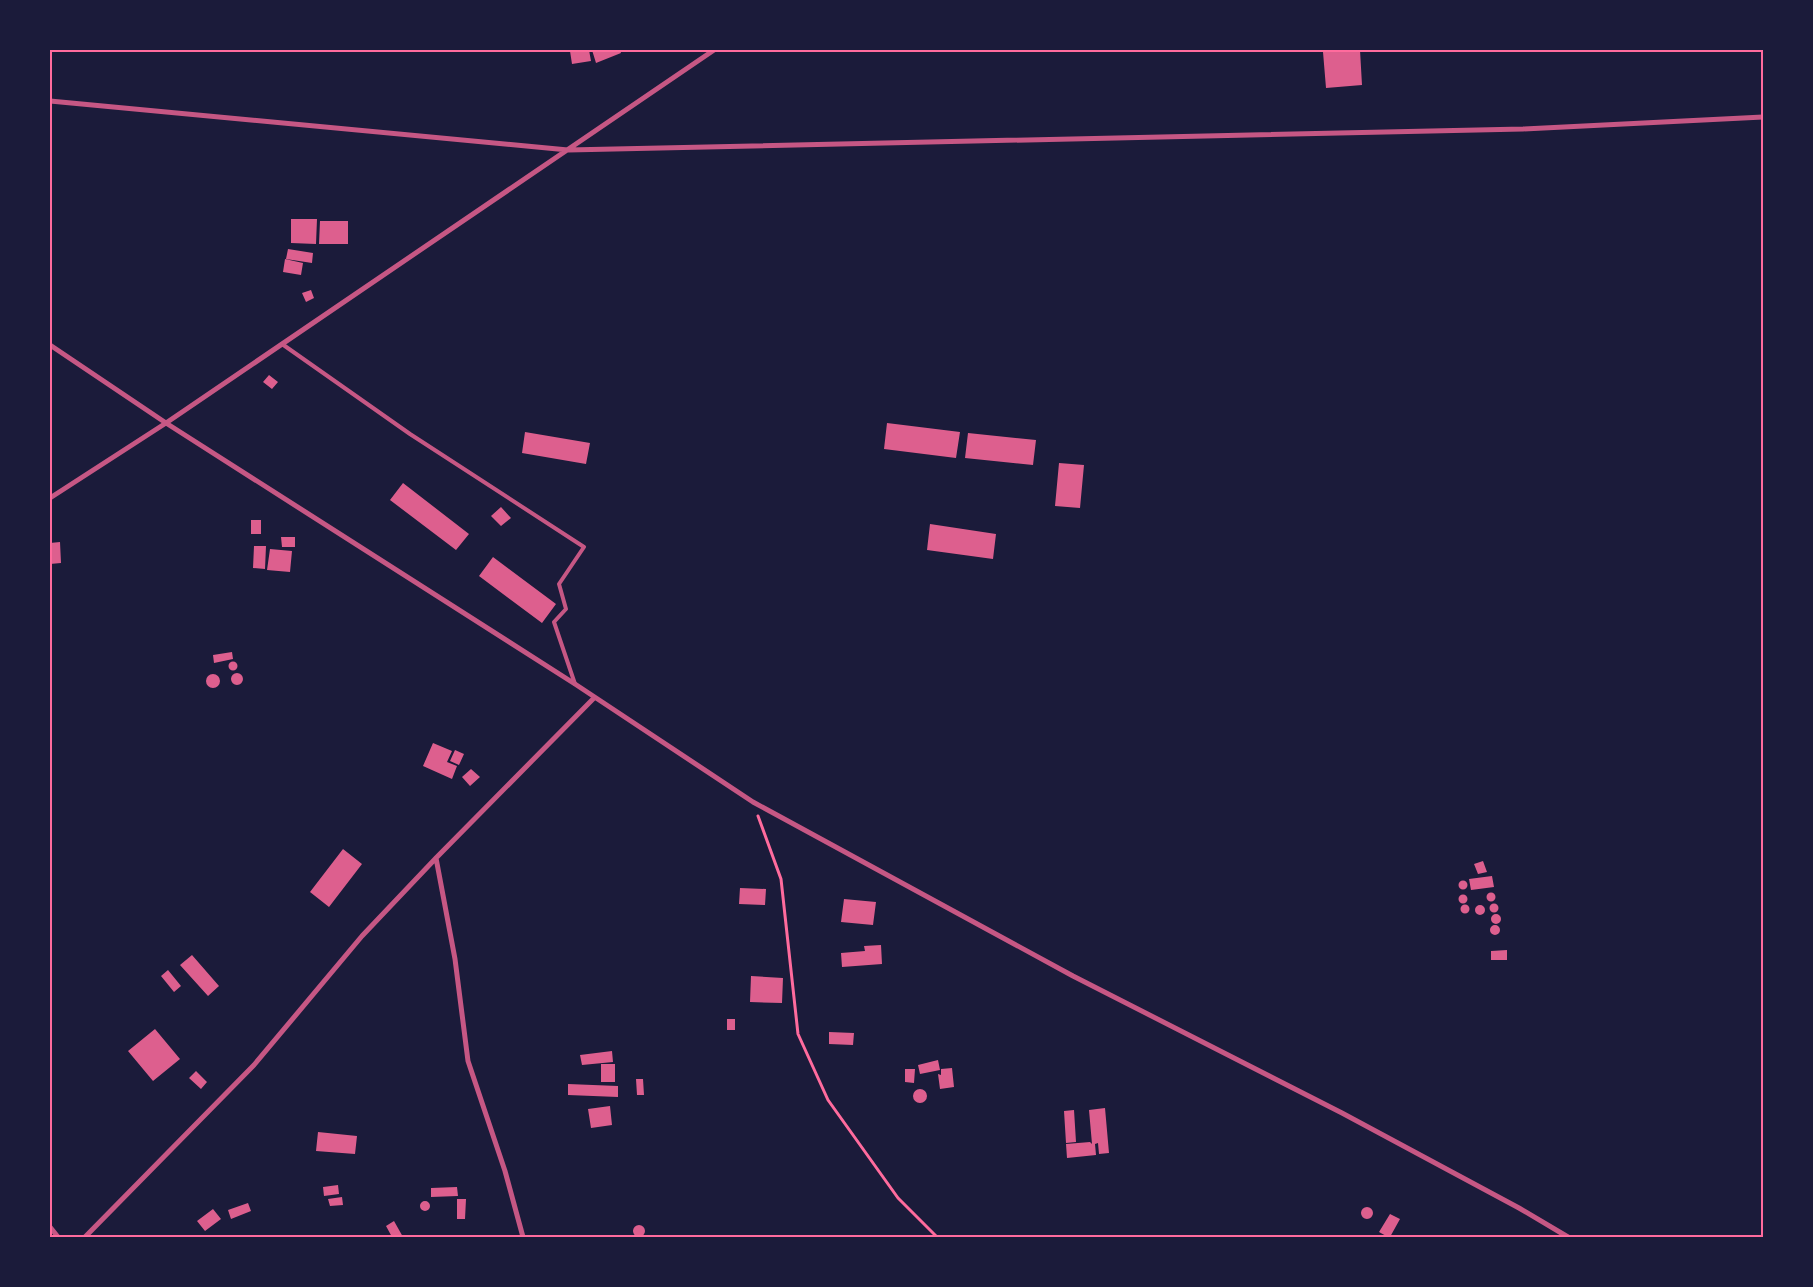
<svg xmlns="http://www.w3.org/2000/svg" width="1813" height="1287" font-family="'Noto Sans',sans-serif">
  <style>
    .building { fill: #dd5f8e }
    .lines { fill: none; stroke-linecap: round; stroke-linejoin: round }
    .path { stroke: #ff6b9d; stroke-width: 3 }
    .service { stroke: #c65784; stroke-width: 4 }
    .minor { stroke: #c65784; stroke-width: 5 }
    .neatline { fill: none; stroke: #ff6b9d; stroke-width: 2 }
  </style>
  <rect width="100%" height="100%" fill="#1b1b3a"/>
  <!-- building -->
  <path class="building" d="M 589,50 L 591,61 L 572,64 L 570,51 Z
    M 592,50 L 620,50 L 621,53 L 596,63 Z
    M 1360,50 L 1362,85 L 1326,88 L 1323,52 Z
    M 291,219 L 317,219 L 316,244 L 291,243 Z
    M 320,221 L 348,221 L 348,244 L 319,244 Z
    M 288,249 L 313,253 L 312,263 L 286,259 Z
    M 285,259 L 303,263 L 301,275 L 283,272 Z
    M 311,290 L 314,298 L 306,302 L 302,293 Z
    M 269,375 L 278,382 L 272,389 L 263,382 Z
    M 887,423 L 960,432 L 956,458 L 884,449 Z
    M 525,432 L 590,443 L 586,464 L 522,453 Z
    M 968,433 L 1036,440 L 1033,465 L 965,458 Z
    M 1059,463 L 1084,465 L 1080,508 L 1055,506 Z
    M 403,483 L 469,534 L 456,550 L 390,500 Z
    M 501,507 L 511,518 L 501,526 L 491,516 Z
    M 251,520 L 261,520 L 261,534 L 251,534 Z
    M 930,524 L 996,534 L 993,559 L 927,550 Z
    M 281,537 L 295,537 L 295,547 L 282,547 Z
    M 60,542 L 61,563 L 50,564 L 50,543 Z
    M 254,546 L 266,546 L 265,569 L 253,568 Z
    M 270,549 L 292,551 L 290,572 L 267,570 Z
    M 493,557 L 556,604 L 542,623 L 479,576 Z
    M 232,652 L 233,659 L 214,663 L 213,655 Z
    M228.5 666a4.5 4.5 0 1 1 9 0a4.5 4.5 0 1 1-9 0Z
    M231 679a6 6 0 1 1 12 0a6 6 0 1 1-12 0Z
    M206 681a7 7 0 1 1 14 0a7 7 0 1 1-14 0Z
    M 433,743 L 452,751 L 447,762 L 457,766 L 452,779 L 423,766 Z
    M 455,750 L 464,754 L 459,765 L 450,761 Z
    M 471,769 L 480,777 L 470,786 L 462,777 Z
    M 343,849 L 362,864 L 329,907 L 310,892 Z
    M 1483,861 L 1487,872 L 1478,874 L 1474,864 Z
    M 1492,876 L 1494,887 L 1471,890 L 1469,879 Z
    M1458.5 885a4.5 4.5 0 1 1 9 0a4.5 4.5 0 1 1-9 0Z
    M 740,888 L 766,889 L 765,905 L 739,904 Z
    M1486.5 897a4.5 4.5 0 1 1 9 0a4.5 4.5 0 1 1-9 0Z
    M1458.5 899a4.5 4.5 0 1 1 9 0a4.5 4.5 0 1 1-9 0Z
    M 844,899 L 876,902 L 873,925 L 841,922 Z
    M1489.5 908a4.5 4.5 0 1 1 9 0a4.5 4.5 0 1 1-9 0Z
    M1460.5 909a4.5 4.5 0 1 1 9 0a4.5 4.5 0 1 1-9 0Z
    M1475 910a5 5 0 1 1 10 0a5 5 0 1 1-10 0Z
    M1491 919a5 5 0 1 1 10 0a5 5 0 1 1-10 0Z
    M1490 930a5 5 0 1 1 10 0a5 5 0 1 1-10 0Z
    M 881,945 L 882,964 L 842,967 L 841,953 L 865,951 L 864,946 Z
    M 1507,950 L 1507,960 L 1491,960 L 1491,951 Z
    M 192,955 L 219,986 L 208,996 L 180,965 Z
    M 168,970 L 181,986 L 174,992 L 161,976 Z
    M 751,976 L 783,978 L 782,1003 L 750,1002 Z
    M 727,1019 L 735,1019 L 735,1030 L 727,1030 Z
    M 155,1029 L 180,1059 L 153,1081 L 128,1051 Z
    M 829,1032 L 854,1033 L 853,1045 L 829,1044 Z
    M 612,1051 L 613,1062 L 582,1065 L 580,1055 Z
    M 938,1060 L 940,1070 L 920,1074 L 918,1065 Z
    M 601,1064 L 615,1064 L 615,1082 L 601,1082 Z
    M 952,1068 L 954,1087 L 940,1089 L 938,1074 L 941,1075 L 941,1069 Z
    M 905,1069 L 915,1069 L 914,1083 L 905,1082 Z
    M 196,1071 L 207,1082 L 201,1089 L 189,1078 Z
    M 636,1079 L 643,1079 L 644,1095 L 637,1095 Z
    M 568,1084 L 618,1086 L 618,1097 L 568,1095 Z
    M913 1096a7 7 0 1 1 14 0a7 7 0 1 1-14 0Z
    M 610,1106 L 612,1125 L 591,1128 L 588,1109 Z
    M 1105,1108 L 1109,1153 L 1099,1154 L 1098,1143 L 1095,1144 L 1096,1155 L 1067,1158 L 1066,1144 L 1090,1142 L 1092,1144 L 1089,1110 Z
    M 1074,1110 L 1076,1142 L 1066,1143 L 1064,1111 Z
    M 318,1132 L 357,1136 L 355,1154 L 316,1151 Z
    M 338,1185 L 339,1194 L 324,1196 L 323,1187 Z
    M 457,1187 L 458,1196 L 431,1197 L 431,1188 Z
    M 342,1197 L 343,1205 L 330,1206 L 328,1199 Z
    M 457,1199 L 466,1199 L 465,1219 L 457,1219 Z
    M420 1206a5 5 0 1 1 10 0a5 5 0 1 1-10 0Z
    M 248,1203 L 251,1211 L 231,1219 L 228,1210 Z
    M1361 1213a6 6 0 1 1 12 0a6 6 0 1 1-12 0Z
    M 213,1209 L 221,1219 L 205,1231 L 197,1221 Z
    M 1390,1214 L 1400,1219 L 1390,1237 L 1388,1237 L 1379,1232 Z
    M 394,1221 L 403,1237 L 392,1237 L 386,1226 Z
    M633 1231a6 6 0 1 1 12 0a6 6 0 1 1-12 0Z"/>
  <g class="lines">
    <!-- path -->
    <path class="path" d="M 758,816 L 781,879 L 798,1034 L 828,1100 L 898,1198 L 937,1237"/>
    <!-- service -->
    <path class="service" d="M 282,344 L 410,434 L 584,547 L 559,584 L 566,609 L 554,622 L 575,684"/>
    <!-- minor -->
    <path class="minor" d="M 50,101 L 568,150 L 1523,129 L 1763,117
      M 50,345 L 166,423 L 575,684 L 753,802 L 1073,976 L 1342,1113 L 1519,1208 L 1568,1237
      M 50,498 L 166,423 L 714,50
      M 436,858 L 455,959 L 468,1061 L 505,1171 L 523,1237
      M 50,1227 L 58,1237
      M 85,1237 L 254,1065 L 362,936 L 436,858 L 594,698"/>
  </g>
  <!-- border -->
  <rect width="1813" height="1287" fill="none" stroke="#1b1b3a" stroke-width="102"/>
  <rect x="51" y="51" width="1711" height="1185" class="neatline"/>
</svg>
